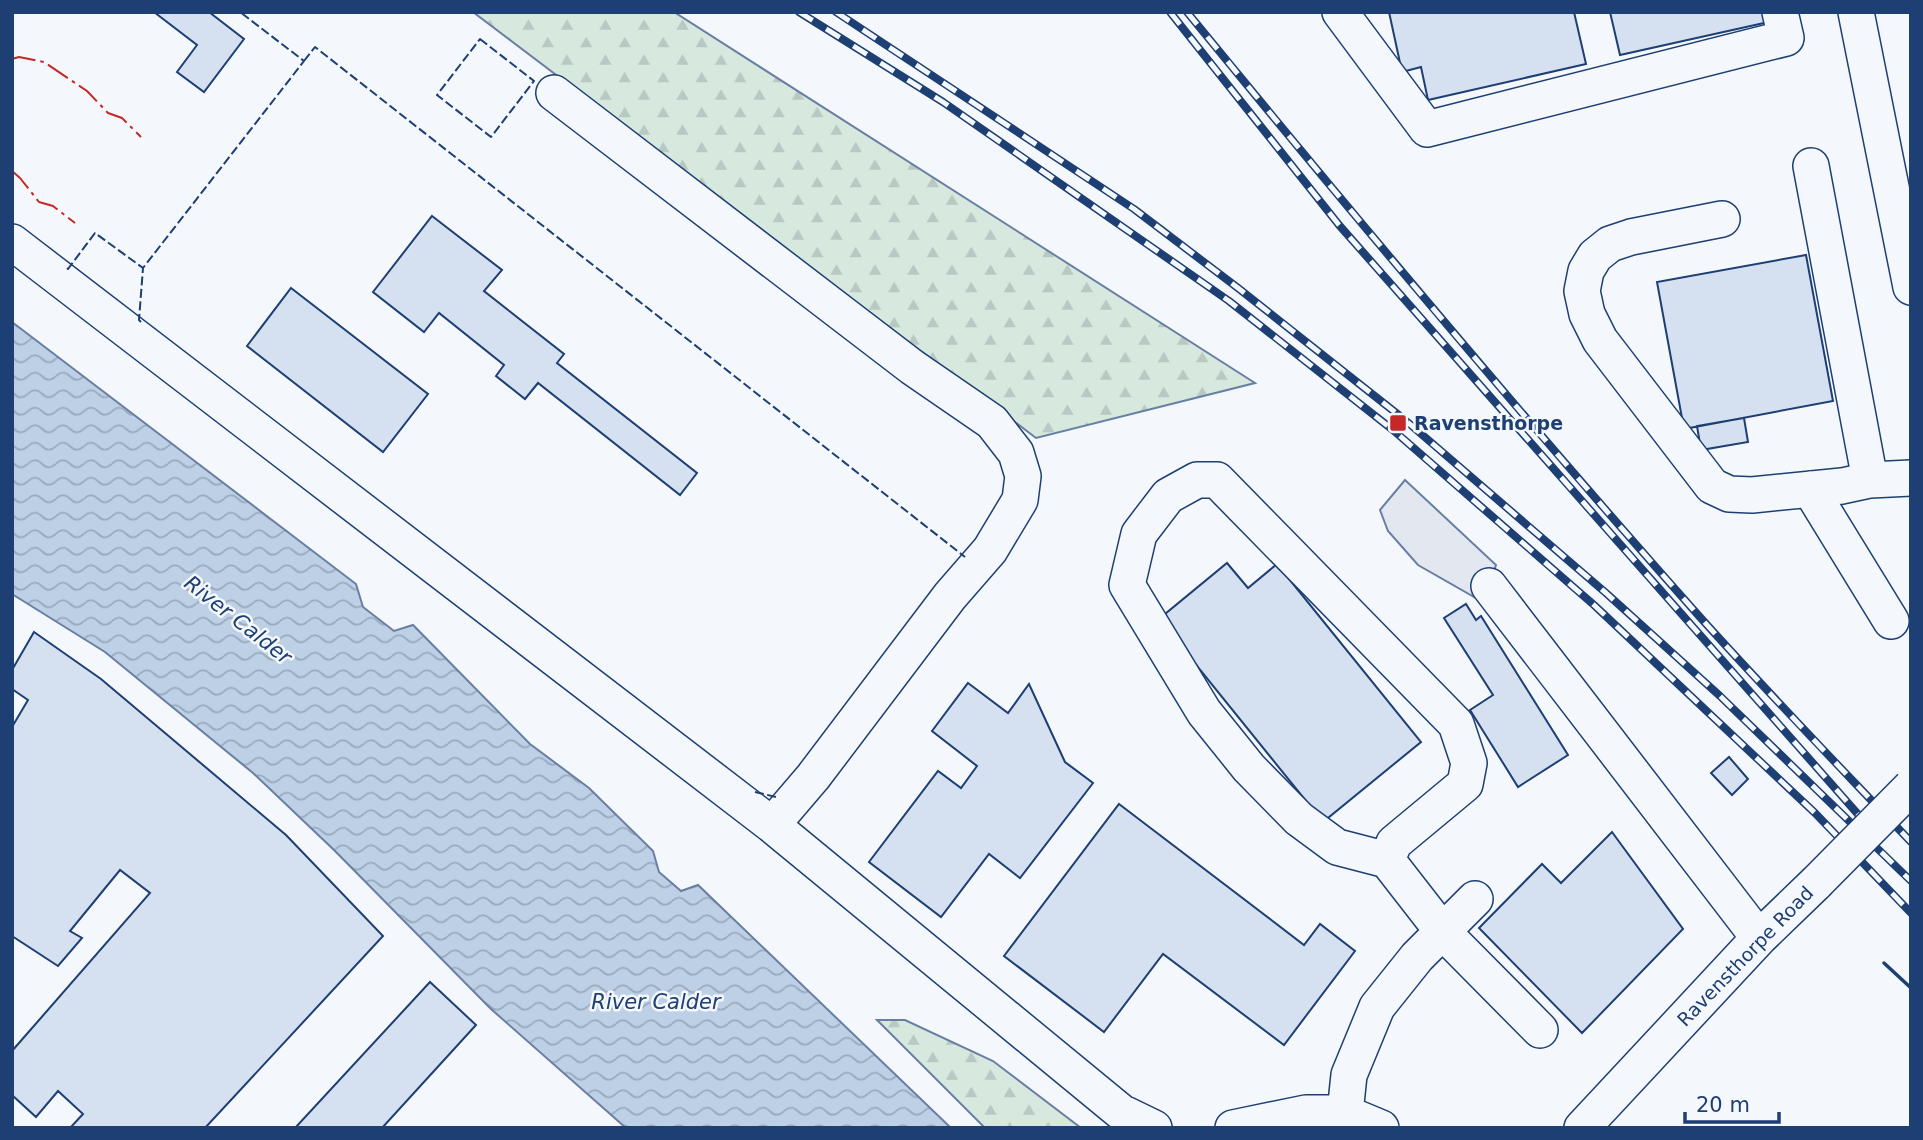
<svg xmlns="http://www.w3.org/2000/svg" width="1923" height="1140" font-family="'DejaVu Sans',sans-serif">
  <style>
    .forest { fill: url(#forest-firs); stroke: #687fa3; stroke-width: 2 }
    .parking { fill: #e3e8f0; stroke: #687fa3; stroke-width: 2 }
    .water { fill: url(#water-waves); stroke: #687fa3; stroke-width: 2 }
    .building { fill: #d5e0f0; stroke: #1d3f73; stroke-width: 2 }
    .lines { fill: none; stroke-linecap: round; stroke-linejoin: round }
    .minor-casing { stroke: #1d3f73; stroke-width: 38 }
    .minor { stroke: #f4f7fb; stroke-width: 35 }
    .rail-casing { stroke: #1d3f73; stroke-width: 8 }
    .rail { stroke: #f4f7fb; stroke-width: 5; stroke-dasharray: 16; stroke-linecap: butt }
    .minor-bridge-casing { stroke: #1d3f73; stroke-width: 38; stroke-linecap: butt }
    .minor-bridge { stroke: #f4f7fb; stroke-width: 35 }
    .fence { stroke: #1d3f73; stroke-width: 2; stroke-dasharray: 9 3.5; stroke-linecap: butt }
    .wall { stroke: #1d3f73; stroke-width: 3.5 }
    .power { stroke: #c62828; stroke-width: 2; stroke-dasharray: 24 5 3.5 5; stroke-linecap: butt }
    .poi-dot { fill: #c62828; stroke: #f4f7fb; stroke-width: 2.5 }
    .labels { text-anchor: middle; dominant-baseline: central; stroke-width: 5; stroke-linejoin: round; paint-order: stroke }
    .poi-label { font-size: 19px; font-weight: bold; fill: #1d3f73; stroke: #f4f7fb; text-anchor: start }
    .street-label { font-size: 19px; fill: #1d3f73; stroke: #f4f7fb }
    .water-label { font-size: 21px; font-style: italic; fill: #1d3f73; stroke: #f4f7fb }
  </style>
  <defs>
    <pattern id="forest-firs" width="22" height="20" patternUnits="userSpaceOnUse" patternTransform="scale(1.75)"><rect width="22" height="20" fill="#d7e8df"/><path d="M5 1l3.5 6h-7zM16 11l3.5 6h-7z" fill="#b8c8c3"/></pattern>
    <pattern id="water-waves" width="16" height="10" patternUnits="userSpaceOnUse" patternTransform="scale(1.75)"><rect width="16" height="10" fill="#bed0e5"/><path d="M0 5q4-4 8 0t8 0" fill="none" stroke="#9aaabe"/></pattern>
  </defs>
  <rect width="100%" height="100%" fill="#f4f7fb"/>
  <!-- forest -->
  <path class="forest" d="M 473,12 L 674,12 L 1255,383 L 1036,438 Z
    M 877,1020 L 905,1020 L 993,1061 L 1081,1128 L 985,1128 Z"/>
  <!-- parking -->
  <path class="parking" d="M 1405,480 L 1496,565 L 1483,602 L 1418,565 L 1388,531 L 1380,510 Z"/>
  <!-- water -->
  <path class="water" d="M 12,322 L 356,584 L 363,607 L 394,631 L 413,625 L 530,744 L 589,788 L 653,851 L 659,872 L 681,891 L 698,885 L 951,1128 L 626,1128 L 491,1009 L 334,850 L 253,773 L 105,652 L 12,594 Z"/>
  <!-- building -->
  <path class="building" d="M 154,12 L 209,12 L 244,39 L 204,92 L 177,72 L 197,45 Z
    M 1389,12 L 1574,12 L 1586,64 L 1428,100 L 1421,67 L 1402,72 Z
    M 1610,12 L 1771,12 L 1773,21 L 1620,55 Z
    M 432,216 L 502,270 L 484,291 L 564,354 L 557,363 L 697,473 L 680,495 L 538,383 L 525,399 L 496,376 L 504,365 L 439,313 L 424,332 L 373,292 Z
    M 1806,255 L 1833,401 L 1684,429 L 1657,282 Z
    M 291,288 L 428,394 L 383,452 L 247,346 Z
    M 1744,418 L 1748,442 L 1701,450 L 1697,426 Z
    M 1227,563 L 1248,588 L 1277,564 L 1421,742 L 1323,822 L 1159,619 Z
    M 1466,604 L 1476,620 L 1481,616 L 1568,755 L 1518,787 L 1470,710 L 1493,695 L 1444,618 Z
    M 34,632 L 101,679 L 286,835 L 383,936 L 205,1128 L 70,1128 L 83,1114 L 58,1091 L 36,1117 L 12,1095 L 12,1051 L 150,893 L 120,870 L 70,931 L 82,938 L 58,966 L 12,936 L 12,727 L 28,700 L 12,689 L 12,670 Z
    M 968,683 L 1008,713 L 1029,684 L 1065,762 L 1093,783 L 1020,878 L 989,854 L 941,917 L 869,862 L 938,771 L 961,788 L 977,766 L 932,731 Z
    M 1729,757 L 1748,779 L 1732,795 L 1711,773 Z
    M 1119,804 L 1304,945 L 1320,924 L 1355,951 L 1284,1045 L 1163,954 L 1104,1032 L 1004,956 Z
    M 1612,832 L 1683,929 L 1582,1033 L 1479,928 L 1542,864 L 1561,883 Z
    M 430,982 L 476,1025 L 382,1128 L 295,1128 Z"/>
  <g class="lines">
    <defs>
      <path id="minor" d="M 1340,12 L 1427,129 L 1786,38 L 1780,12
        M 1856,12 L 1911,287
        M 554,93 L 912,367 L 992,422 L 1016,453 L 1023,476 L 1020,500 L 990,550 L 950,596 L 813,777 L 772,825
        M 1811,166 L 1870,480 L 1911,478
        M 1722,219 L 1631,237 L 1610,244 L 1595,256 L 1586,271 L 1582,291 L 1587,314 L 1600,340 L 1712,486 L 1729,494 L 1752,495 L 1842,486 L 1870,480
        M 12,242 L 772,825 L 1121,1112 L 1154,1128
        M 1810,489 L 1891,621
        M 1489,586 L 1759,938
        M 1387,860 L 1337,847 L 1299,819 L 1249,768 L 1204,712 L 1127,585 L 1139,534 L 1168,496 L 1197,480 L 1217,480 L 1456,724 L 1469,763 L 1465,784 L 1394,843 L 1387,860 L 1443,932 L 1540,1030
        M 1345,1113 L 1349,1075 L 1377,1007 L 1417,957 L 1475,899
        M 1233,1128 L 1306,1113 L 1345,1113 L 1381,1128
        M 1582,1128 L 1759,938 L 1816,883"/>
    </defs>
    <!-- minor casing -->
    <use href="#minor" class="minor-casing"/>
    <!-- minor -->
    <use href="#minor" class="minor"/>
    <defs>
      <path id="rail" d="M 799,12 L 943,102 L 1229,301 L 1393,430 L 1594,605 L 1815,813 L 1911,913
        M 836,12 L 1134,209 L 1238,288 L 1405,420 L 1606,593 L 1720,696 L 1911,881
        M 1170,12 L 1339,225 L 1878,837
        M 1187,12 C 1354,216 1524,419 1699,616 C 1768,693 1840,767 1911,842"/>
    </defs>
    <!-- rail casing -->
    <use href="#rail" class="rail-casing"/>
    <!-- rail -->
    <use href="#rail" class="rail"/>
    <defs>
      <path id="minor-bridge" d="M 1816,883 L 1911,787"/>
    </defs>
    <!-- minor-bridge casing -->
    <use href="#minor-bridge" class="minor-bridge-casing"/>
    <!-- minor-bridge -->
    <use href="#minor-bridge" class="minor-bridge"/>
    <!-- fence -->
    <path class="fence" d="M 480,39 L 534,81 L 491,137 L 437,95 Z
      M 304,61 L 315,47 L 965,557
      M 67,268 L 68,269 L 95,233 L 143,268 L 304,61 L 240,12
      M 141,322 L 139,320 L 143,268
      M 755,792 L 776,797 L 778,796"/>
    <!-- wall -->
    <path class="wall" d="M 1884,963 L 1911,988"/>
    <!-- power -->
    <path class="power" d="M 12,59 L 19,57 L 44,62 L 87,91 L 108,113 L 122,118 L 141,137
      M 12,171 L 20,178 L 39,202 L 53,206 L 75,223"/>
  </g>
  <!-- markers -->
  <rect class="poi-dot" x="1389" y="414" width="18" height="18" rx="3.5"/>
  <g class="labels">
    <!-- poi labels -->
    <g class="poi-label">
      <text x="1414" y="423">Ravensthorpe</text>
    </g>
    <!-- street labels -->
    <g class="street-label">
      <text transform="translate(1745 956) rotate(-46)">Ravensthorpe Road</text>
    </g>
    <!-- water labels -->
    <g class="water-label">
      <text transform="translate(238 620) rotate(38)">River Calder</text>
      <text x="656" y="1002">River Calder</text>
    </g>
  </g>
  <!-- border -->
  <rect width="1923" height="1140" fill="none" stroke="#1d3f73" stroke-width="28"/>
  <!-- scale -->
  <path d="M1685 1112v10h94v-10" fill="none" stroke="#1d3f73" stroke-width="3.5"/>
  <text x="1696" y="1112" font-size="21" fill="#1d3f73" stroke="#f4f7fb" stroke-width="5" paint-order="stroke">20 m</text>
</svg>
